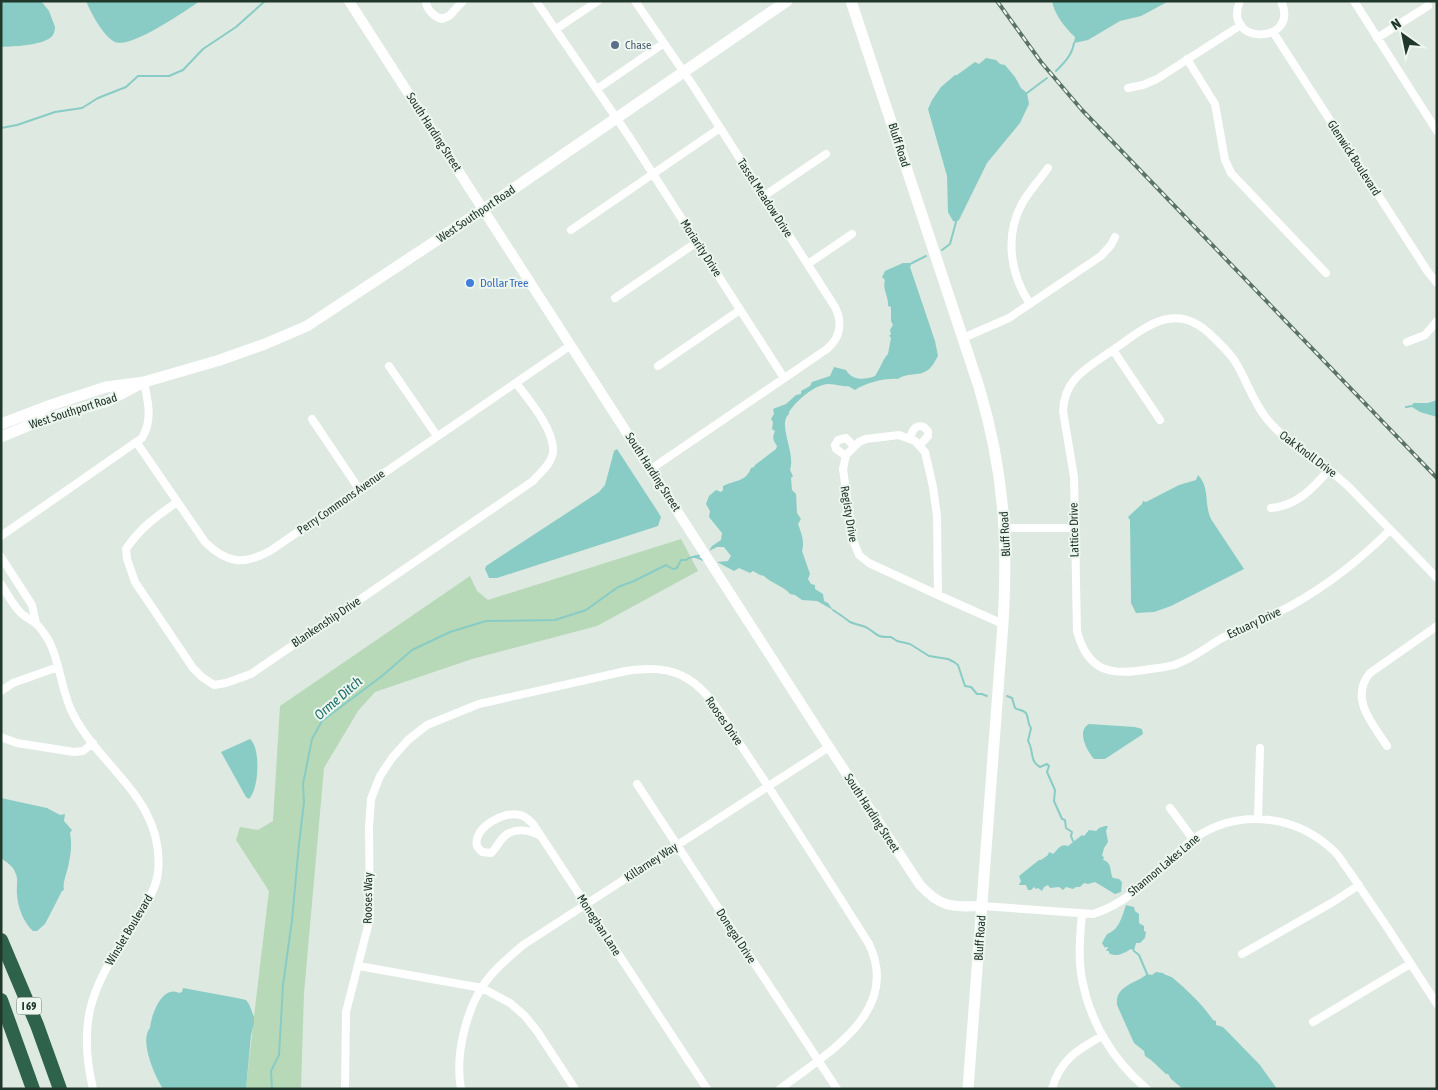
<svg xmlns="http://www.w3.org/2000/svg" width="1438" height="1090" font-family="'Asap Condensed',sans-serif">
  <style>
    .green { fill: #b7d9b8 }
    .water { fill: #88ccc5 }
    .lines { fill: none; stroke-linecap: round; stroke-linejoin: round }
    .stream { stroke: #88ccc5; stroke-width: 2 }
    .minor { stroke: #fff; stroke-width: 8 }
    .tertiary { stroke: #fff; stroke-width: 10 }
    .secondary { stroke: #fff; stroke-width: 11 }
    .motorway { stroke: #2e624a; stroke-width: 14 }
    .rail-casing { stroke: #5a7366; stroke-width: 4 }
    .rail { stroke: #eef6f0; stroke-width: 2; stroke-dasharray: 5.5; stroke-linecap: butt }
    .service-dot { fill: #5c6f8a; stroke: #eef6f0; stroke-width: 2 }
    .shop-dot { fill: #3f7fe0; stroke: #eef6f0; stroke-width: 2 }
    .labels { text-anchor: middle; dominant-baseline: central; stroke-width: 4; stroke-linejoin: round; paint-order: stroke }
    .shield { fill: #eef6f0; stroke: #5e7066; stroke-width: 1 }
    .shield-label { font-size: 11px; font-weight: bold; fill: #20372b }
    .service-label { font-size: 12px; fill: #4e5e75; stroke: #eef6f0; text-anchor: start }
    .street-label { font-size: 12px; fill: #20372b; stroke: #eef6f0 }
    .shop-label { font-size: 12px; fill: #366cbe; stroke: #eef6f0; text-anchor: start }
    .water-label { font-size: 14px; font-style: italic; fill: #1e7068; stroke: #eef6f0 }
  </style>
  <rect width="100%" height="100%" fill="#dee9e1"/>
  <!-- green -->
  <path class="green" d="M 681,539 L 698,571 L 597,626 L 472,659 L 375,692 L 358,711 L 324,768 L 304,993 L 301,1089 L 246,1089 C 253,1023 261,957 269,891 L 236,840 L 240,827 L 258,830 L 273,821 L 280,706 L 470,576 L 477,591 L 488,600 Z"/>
  <!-- water -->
  <path class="water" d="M 1,1 L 41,1 L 49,11 L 55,27 C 55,30 54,33 53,35 C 45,46 14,46 1,47 Z
    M 86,1 L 200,1 C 185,11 131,49 115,42 C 103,36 91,13 86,1 Z
    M 1052,1 L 1169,1 L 1141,16 L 1120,21 L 1088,40 L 1074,43 L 1075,37 C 1066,29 1054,14 1052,1 Z
    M 986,58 L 996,60 L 1000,64 L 1005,65 L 1015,77 L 1021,88 L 1027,93 L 1029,104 L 1020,123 L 987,163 L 959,220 L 956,222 L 953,221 L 948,212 L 947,176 L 928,109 L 932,100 L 941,87 L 955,75 L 957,75 L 975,62 L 979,64 Z
    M 903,263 L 912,263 L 910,267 L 935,341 L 938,356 C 935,361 933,366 928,370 C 919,377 906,372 898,379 C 884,378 866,383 855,390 L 848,386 C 842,387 835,384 828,384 C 814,385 797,400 789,412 L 789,414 C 777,424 796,453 790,470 L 793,476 L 791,478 L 792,490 L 796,494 L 797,513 L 801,519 L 798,524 C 801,532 805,542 802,551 L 810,574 L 808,579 L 811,584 L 815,585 L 815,589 L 823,594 L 824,601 L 828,603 L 833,610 L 817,601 L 802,600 L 795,595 L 790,594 C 784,586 772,584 764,576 L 760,575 L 753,571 L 750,573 L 739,568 L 734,571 L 717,562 L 728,561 L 731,556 L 724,547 L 717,547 L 709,551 L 712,546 L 721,540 L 722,533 L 709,517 L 710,511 L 706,504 L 709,496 L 716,490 L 721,492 L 723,490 L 723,486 C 735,480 746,482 751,468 L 754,467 L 755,465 L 776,449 L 777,446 C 773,440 772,438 775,431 L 772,429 L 773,422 L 771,419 L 774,414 L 773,409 L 786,404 L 796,395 L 801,394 L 801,391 L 810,386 L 812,382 L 830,376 L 834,367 L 846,370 C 852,381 865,380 875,376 C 880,369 883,359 888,354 L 891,338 L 889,335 L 891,335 L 890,330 L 893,325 L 891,321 L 891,307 L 888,306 C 889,297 882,289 885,280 L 882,277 L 885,271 Z
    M 1437,400 L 1437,417 L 1420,412 L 1412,407 L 1413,403 L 1428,403 Z
    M 617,449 L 658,512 L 661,517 L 658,526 L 497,578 L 489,578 L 485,569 L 486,566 L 599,492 L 605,485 L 614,451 Z
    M 1198,475 C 1210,487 1204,505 1211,519 L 1244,569 L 1171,606 L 1154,612 L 1136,613 L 1131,603 L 1131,596 L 1130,520 L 1128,517 L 1142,504 L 1143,501 L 1146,502 L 1179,485 L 1196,480 Z
    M 1089,724 L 1135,727 L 1142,729 L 1143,734 L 1105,759 L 1094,759 C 1087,751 1076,731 1089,724 Z
    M 250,739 C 261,748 259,789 249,799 L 246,797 L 221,752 Z
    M 1,798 L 47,808 L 60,815 L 65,814 L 64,821 L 72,830 L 70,833 C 72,843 71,852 69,862 C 68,871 62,882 64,890 L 62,891 L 45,924 L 37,931 L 33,931 C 24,923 18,908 17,895 C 16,887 19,879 15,872 C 13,866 6,862 1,858 Z
    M 1105,826 L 1108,826 L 1106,831 L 1108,842 L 1104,848 L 1102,856 L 1104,857 L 1103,860 C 1113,863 1109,871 1113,878 L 1119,879 L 1122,882 L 1121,892 L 1115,894 L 1095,882 L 1088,884 L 1084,883 L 1080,887 L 1076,887 L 1073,889 L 1066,887 L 1063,890 L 1059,887 L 1050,888 L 1048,885 L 1044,887 L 1042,891 L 1038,888 L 1036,889 L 1034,887 L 1031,890 L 1028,890 L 1026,885 L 1019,885 L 1021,881 L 1019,876 L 1039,860 L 1041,860 L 1048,855 L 1049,852 L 1053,854 C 1058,850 1060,843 1068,846 L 1082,835 L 1084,836 L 1089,830 L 1096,831 L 1099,828 Z
    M 1126,905 L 1134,907 L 1135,911 L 1139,914 L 1139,923 L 1144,926 L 1144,931 L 1146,932 L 1145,938 L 1140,943 L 1136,943 L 1134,951 L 1131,949 C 1124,953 1116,958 1109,953 L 1109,951 L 1106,951 L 1108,947 L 1106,947 L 1105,948 L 1102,943 L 1107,934 C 1119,930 1122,917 1126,905 Z
    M 1156,972 L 1163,973 C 1166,976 1169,975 1173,978 C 1187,990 1203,1005 1213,1020 L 1216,1021 L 1216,1025 L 1223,1027 L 1260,1065 L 1277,1089 L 1183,1089 L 1171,1079 L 1168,1074 L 1166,1074 L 1151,1060 L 1145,1056 L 1144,1051 L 1134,1043 L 1117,1005 C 1115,985 1136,984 1147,974 L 1152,975 Z
    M 183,988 L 237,998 L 246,1000 L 249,1004 L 254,1017 L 254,1023 L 251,1035 L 246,1089 L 163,1089 C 155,1076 139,1041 150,1028 C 151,1016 162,984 179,993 L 182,992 Z"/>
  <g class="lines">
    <!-- stream -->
    <path class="stream" d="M 1056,71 C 1065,62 1072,55 1074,43
      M 1027,93 L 1047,78
      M 1,128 L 17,125 L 55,112 L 82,108 L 98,98 L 126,87 L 138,76 L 169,76 L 183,70 L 203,49 L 236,27 L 265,1
      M 942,250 L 950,244 L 956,222
      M 912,263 L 926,256
      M 1406,407 L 1412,406
      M 696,557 L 703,560
      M 833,610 C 839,614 845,618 850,622 C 856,625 864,625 869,629 C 879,636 877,637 891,637 L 897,641 L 910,644 L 929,656 L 948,659 L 954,662 L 958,665 L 965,686 L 971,687 L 977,694 L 982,694 L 987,696
      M 1007,696 L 1012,698 L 1015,708 C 1018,710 1023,710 1026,713 C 1029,718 1027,723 1031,728 L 1028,741 C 1034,750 1029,761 1040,767 L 1047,764 L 1049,766 L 1047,772 L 1055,790 L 1054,801 L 1062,819 L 1065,820 L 1066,828 L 1072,832 L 1071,836 L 1073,841
      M 1134,951 L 1139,955 L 1147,974
      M 272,1089 L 271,1071 L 279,1055 L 283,985 L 292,920 L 299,844 L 304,802 L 303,784 L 312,739 L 322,721 L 382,676 L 412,650 L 450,632 L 486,621 L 555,620 L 586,610 L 618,587 L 634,581 L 666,565 L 673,569 L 677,568 L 681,560 L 686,560 L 689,558 L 701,555"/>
    <!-- minor -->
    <path class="minor" d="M 426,1 C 426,9 434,17 442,19 L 449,16 L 463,1
      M 536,1 L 628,135 L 784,378
      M 635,1 L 692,84 L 835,307 C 843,323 840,338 827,349 L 651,469
      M 1240,1 C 1221,46 1301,45 1281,1
      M 1354,1 L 1437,131
      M 556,29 L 598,1
      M 1273,32 L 1428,272 L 1437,283
      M 1377,38 L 1428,6
      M 1187,59 L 1215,104 L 1225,160 L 1231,173 L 1326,273
      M 1128,88 L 1143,85 L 1157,79 L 1241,25
      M 597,89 L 664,43
      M 764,196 L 826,154
      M 571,230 L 720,128
      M 808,264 L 852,234
      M 615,298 L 697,242
      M 1030,304 C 1010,274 1004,235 1023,202 C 1030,190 1040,179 1048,168
      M 963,338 L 1009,318 L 1101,256 L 1111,245 L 1115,237
      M 1407,342 L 1425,335 L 1437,321
      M 1113,350 L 1160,420
      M 389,366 L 437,436
      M 658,366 L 740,310
      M 312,419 L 359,489
      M 910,437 C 913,430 915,424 924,427 L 928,431 L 928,436 L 920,445
      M 137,443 L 205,542 C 227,564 244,565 270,551 L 571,345
      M 846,456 L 836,449 L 835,445 L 838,440 L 846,438 L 854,446
      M 177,502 C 157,516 140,528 126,549 L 127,559 L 135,582 L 193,668 L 202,677 L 214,685 L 226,683 L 251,674 L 533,481 C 540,473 552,463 553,452 C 555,430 528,399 516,383
      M 1271,508 C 1297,506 1313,488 1329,470
      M 1005,528 L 1074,528
      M 1390,530 C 1362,558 1329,584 1294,604 C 1271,617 1246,627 1222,638 C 1208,646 1195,657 1179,663 C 1171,667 1159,668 1150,669 C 1112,676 1088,673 1077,631 L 1074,477 L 1063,411 C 1064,379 1087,368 1110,352 C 1145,328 1175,298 1213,337 C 1221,345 1230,353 1236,363 C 1247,381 1253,402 1267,419 C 1288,445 1317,458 1341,480 L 1348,486 L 1437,578
      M 1,536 L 142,438 C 153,420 148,402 144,382
      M 1,557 L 32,605 L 36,623
      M 1,584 C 7,593 12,604 20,612 C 24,617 31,619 35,623 C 41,627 45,635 49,641 C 61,664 61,693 74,716 C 103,770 165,801 158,872 C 156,892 142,909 132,926 C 94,985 76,1017 93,1089
      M 938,595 L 937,516 L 933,487 L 925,452 L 915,441 L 899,435 L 866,439 L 859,442 L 846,455 L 843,469 L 853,540 L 859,555 L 869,563 L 938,595 L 1003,624
      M 1,691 L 13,683 L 58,667
      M 1,737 L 17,743 L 74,752 L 83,751 L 93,743
      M 1387,746 C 1372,723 1349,698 1370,673 L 1437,626
      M 637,784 L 837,1089
      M 1170,808 L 1193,839
      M 1258,819 L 1260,748
      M 541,836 C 527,829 511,827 501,840 C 497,845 496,849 491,853 L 482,852 C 481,851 478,848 477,846 C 472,828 505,810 520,815 C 526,816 529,820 533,824 L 707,1089
      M 982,906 L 1093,914 C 1125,904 1149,880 1173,857 C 1180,851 1188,843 1196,837 C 1241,808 1297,815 1335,852 C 1340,857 1344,865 1349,871 C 1360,887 1371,904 1383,921 C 1401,949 1419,976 1437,1004
      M 1082,914 C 1080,935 1078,958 1082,979 C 1090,1022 1113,1061 1147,1089
      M 1242,954 L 1333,902 L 1359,885
      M 359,966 L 482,988 L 510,1003 L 525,1016 L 537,1031 L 575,1089
      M 1313,1022 L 1410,964
      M 345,1089 L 346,1012 L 370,918 L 369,827 L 371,799 L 380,776 L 392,758 L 408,740 L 427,725 L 479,704 L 626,671 C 648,668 669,667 688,679 C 713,694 728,727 744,750 C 787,814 828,879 869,944 C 902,1013 825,1054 780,1089
      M 461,1089 C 455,1056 465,1015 482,987 C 493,970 508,958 523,945 L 829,747
      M 1052,1089 C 1060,1060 1077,1050 1102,1036"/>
    <!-- tertiary -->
    <path class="tertiary" d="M 349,1 L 829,747 L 920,885 C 941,908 952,907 982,906"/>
    <!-- secondary -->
    <path class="secondary" d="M 851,1 L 979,387 C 1004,471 1008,538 1003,624 L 968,1089
      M 1,424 L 51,405 L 106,387 L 144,382 L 220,360 L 265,344 L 307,326 L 484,209 L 787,1
      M 1,437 L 42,420 L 108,401 L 140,384"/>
    <!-- motorway -->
    <path class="motorway" d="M 1,940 L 37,1025 L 60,1089
      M 1,1000 L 33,1089"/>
    <defs>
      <path id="rail" d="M 997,1 L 1041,62 L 1082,110 L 1437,478"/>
    </defs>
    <!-- rail casing -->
    <use href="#rail" class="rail-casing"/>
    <!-- rail -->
    <use href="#rail" class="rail"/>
  </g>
  <!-- markers -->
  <circle class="service-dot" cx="615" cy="45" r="5"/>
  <circle class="shop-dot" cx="470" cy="283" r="5"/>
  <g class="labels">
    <!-- shield labels -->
    <rect class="shield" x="16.5" y="997.5" width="25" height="17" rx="4"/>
    <g class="shield-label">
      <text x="29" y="1006">I 69</text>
    </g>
    <!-- service labels -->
    <g class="service-label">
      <text x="625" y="45">Chase</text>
    </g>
    <!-- street labels -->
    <g class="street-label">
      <text transform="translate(434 132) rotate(57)">South Harding Street</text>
      <text transform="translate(899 145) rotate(72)">Bluff Road</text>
      <text transform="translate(1354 158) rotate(57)">Glenwick Boulevard</text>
      <text transform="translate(765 198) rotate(57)">Tassel Meadow Drive</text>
      <text transform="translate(476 214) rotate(-34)">West Southport Road</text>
      <text transform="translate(701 248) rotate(57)">Moriarity Drive</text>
      <text transform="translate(73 411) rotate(-18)">West Southport Road</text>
      <text transform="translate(1308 454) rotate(37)">Oak Knoll Drive</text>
      <text transform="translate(653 472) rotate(57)">South Harding Street</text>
      <text transform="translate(341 502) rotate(-35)">Perry Commons Avenue</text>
      <text transform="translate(849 514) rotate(81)">Registy Drive</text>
      <text transform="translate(1074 530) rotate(-91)">Lattice Drive</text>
      <text transform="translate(1005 534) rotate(-93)">Bluff Road</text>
      <text transform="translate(326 622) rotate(-34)">Blankenship Drive</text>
      <text transform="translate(1254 623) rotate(-25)">Estuary Drive</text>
      <text transform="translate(724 721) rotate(55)">Rooses Drive</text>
      <text transform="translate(872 813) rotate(57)">South Harding Street</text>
      <text transform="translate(651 862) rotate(-33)">Killarney Way</text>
      <text transform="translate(1164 865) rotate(-40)">Shannon Lakes Lane</text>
      <text transform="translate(368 898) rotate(-89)">Rooses Way</text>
      <text transform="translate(599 925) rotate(57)">Moneghan Lane</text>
      <text transform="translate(129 930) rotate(-59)">Winslet Boulevard</text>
      <text transform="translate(736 936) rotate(57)">Donegal Drive</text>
      <text transform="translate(980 938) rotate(-86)">Bluff Road</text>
    </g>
    <!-- shop labels -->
    <g class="shop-label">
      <text x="480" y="283">Dollar Tree</text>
    </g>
    <!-- water labels -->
    <g class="water-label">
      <text transform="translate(338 698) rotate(-41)">Orme Ditch</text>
    </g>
  </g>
  <!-- border -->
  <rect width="1438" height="1090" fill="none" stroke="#20372b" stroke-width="5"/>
  <!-- north arrow -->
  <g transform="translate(1403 35) rotate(327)" stroke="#eef6f0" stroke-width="4" paint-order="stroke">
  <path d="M0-4L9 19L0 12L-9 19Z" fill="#20372b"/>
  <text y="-8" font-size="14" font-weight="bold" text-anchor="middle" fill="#20372b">N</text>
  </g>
</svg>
